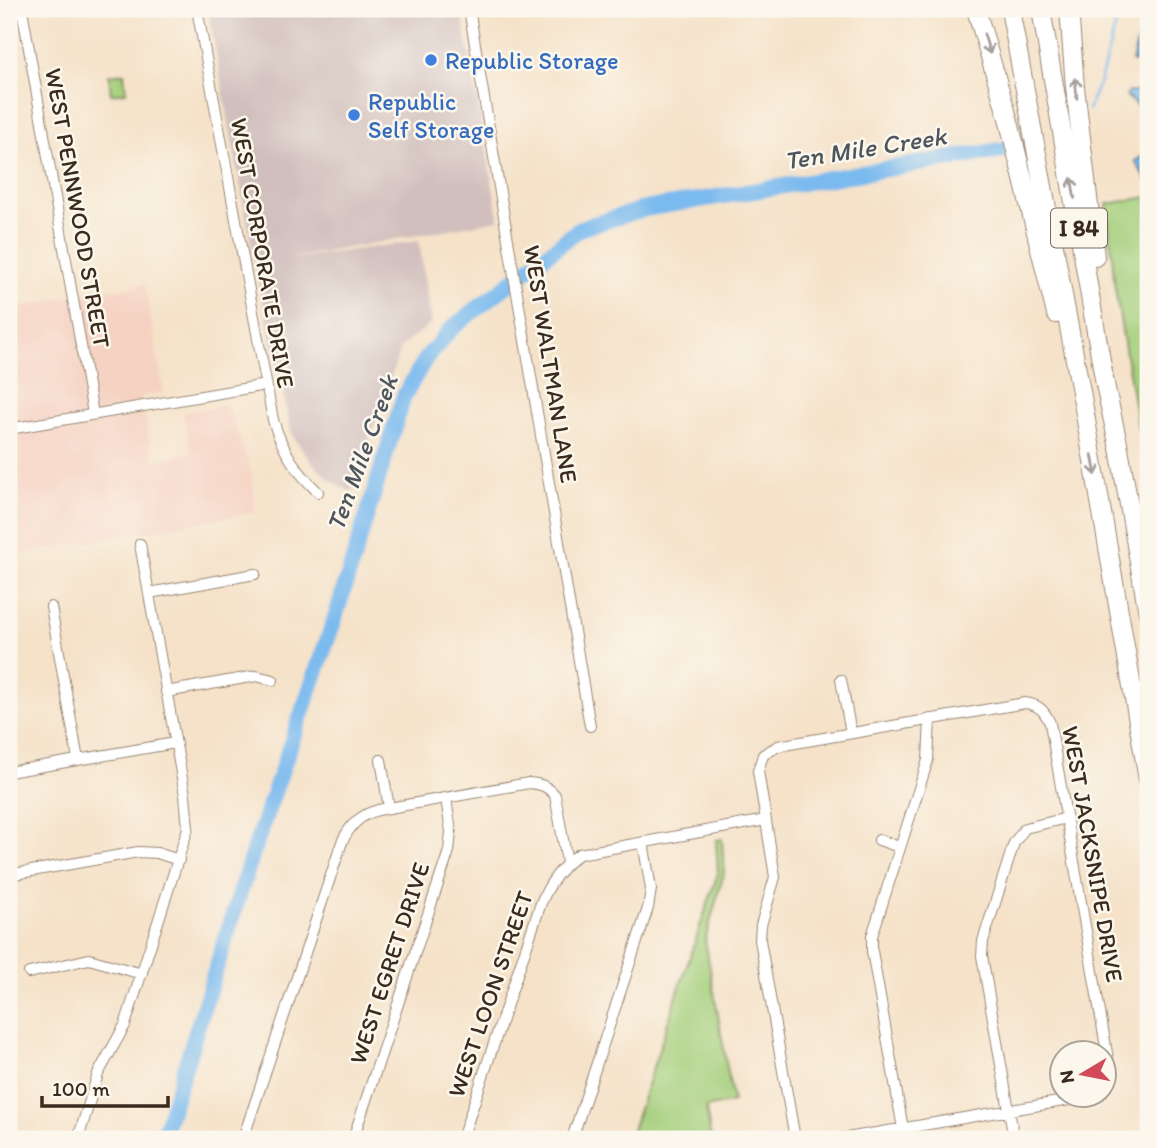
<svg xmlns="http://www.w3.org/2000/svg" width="1157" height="1148" font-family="Itim,sans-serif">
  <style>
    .built { fill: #f5d2c2 }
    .industrial { fill: #d1bfbd }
    .green { fill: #a4cf7b; stroke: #707c4c; stroke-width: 2 }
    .water { fill: #7abaee; stroke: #5a7286; stroke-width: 2 }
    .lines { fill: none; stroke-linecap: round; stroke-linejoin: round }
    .stream { stroke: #7abaee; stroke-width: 2.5 }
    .river { stroke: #7abaee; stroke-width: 16 }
    .street-casing { stroke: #988674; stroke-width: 12 }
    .highway-casing { stroke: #988674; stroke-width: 20 }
    .street { stroke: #fff; stroke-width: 10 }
    .highway { stroke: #fff; stroke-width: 18 }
    .oneway { stroke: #a79f9a }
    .shop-dot { fill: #3f7fe0; stroke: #fbf7ec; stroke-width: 2.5 }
    .labels { text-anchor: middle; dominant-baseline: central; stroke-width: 5; stroke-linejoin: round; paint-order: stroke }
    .shield { fill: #fbf7ec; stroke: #75685c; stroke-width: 2 }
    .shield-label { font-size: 23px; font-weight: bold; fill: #3b2a1e }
    .shop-label { font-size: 24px; fill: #366cbe; stroke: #fbf7ec; text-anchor: start }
    .street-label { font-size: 24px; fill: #3b2a1e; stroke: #fbf7ec }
    .water-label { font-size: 26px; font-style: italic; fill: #4e555c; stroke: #fbf7ec }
  </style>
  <rect width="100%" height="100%" fill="#fbf7ec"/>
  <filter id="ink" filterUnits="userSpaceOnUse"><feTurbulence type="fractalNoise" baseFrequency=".0143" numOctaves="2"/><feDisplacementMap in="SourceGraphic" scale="14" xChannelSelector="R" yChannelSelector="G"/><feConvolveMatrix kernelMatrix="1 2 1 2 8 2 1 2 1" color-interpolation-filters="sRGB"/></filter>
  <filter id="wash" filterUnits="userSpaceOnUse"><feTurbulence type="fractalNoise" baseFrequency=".00686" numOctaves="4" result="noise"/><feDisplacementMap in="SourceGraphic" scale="28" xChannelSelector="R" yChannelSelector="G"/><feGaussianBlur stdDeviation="1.57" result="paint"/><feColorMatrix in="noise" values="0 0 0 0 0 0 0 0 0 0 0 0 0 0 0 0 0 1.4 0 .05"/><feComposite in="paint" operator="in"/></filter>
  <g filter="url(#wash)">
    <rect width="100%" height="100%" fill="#f5e2c9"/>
    <!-- built -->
    <path class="built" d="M 145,284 L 164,392 L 142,396 L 153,460 L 191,453 L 183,412 L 227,405 L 251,469 L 256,512 L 9,556 L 9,308 Z
      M 1148,431 L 1148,484 L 1139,433 Z"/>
    <!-- industrial -->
    <path class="industrial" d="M 208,9 L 461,9 L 499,220 L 283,260 L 419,241 L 431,323 L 401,347 L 351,492 L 330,480 L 311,461 L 292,435 L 255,265 Z"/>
    <!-- green -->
    <path class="green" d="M 124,73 L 126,92 L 111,94 L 109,75 Z
      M 1148,197 L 1148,431 L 1139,433 L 1115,288 L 1107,204 Z
      M 722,839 L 724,873 L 705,940 L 733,1102 L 706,1108 L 711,1139 L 629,1139 L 718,873 L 716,840 Z"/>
    <!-- water -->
    <path class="water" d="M 1138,39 L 1148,42 L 1148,110 L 1140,108 L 1126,96 L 1128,92 L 1137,92 L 1148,70 L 1145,65 L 1132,61 Z
      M 1148,153 L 1148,182 L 1135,161 Z"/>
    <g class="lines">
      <!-- stream -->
      <path class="stream" d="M 1088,110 L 1100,81 L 1120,9"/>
      <!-- river -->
      <path class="river" d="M 162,1139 L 251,858 L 335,618 L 404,396 L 426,358 L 452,328 L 581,228 L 644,209 L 1014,148"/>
    </g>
  </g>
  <g filter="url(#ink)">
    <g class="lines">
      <defs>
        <path id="street" d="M 22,9 L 93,414
          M 197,9 L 273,420 C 282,450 296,471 318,492
          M 469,9 L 590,726
          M 9,429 L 266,385
          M 149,593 L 255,574
          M 51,607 L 78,760
          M 841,680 L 851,733
          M 166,692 L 256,676 L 273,680
          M 381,760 L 389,808
          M 9,772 L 175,743
          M 879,840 L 899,847
          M 9,875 L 138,852 L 157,853 L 179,860
          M 29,973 L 89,959 L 142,974
          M 903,1129 L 872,951 L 872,936 L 928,760 L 930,719
          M 78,1139 L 98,1074 L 125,1025 L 188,828 L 185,795 L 140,544
          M 243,1139 L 342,842 C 350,825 360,815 378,810 L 529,783 C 541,784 547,786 555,795 L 567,862
          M 353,1139 L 449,851 L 451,832 L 446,798
          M 462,1139 L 541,903 C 549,884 562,866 579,854 L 766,820
          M 572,1139 L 648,908 L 651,889 L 643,842
          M 795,1139 L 760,940 L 761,925 L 775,877 L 758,771 L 763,755 L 778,746 L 1025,703 C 1039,705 1044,710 1050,723 L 1111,1076 L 1104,1088
          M 841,1139 L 1093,1096
          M 1014,1139 L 982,956 L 983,941 L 1014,843 L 1025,828 L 1067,818"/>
        <path id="highway" d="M 976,9 L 1008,118 L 1056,314
          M 1010,9 L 1082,397 L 1148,779
          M 1041,9 L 1105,384 L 1119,448 L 1148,613
          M 1069,9 L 1075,87 L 1095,257"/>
      </defs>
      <!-- street casing -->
      <use href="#street" class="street-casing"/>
      <!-- highway casing -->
      <use href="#highway" class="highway-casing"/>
      <!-- street -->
      <use href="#street" class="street"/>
      <!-- highway -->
      <use href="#highway" class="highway"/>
    </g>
    <!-- one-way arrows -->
    <defs><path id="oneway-shaft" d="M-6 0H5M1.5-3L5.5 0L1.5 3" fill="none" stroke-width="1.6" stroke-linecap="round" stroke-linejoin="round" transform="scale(1.75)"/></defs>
    <g class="oneway">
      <use href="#oneway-shaft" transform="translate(987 44) rotate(73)"/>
      <use href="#oneway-shaft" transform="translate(1076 88) rotate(-95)"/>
      <use href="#oneway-shaft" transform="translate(1073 188) rotate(-99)"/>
      <use href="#oneway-shaft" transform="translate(1094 465) rotate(80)"/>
    </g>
  </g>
  <!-- markers -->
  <g class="shop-dot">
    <circle cx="431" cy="60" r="7"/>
    <circle cx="354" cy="115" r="7"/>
  </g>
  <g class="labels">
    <!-- shield labels -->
    <rect class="shield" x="1051" y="208.5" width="56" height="39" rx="5"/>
    <g class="shield-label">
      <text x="1079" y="228">I 84</text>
    </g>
    <!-- shop labels -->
    <g class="shop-label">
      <text x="445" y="60">Republic Storage</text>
      <text x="368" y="101">Republic<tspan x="368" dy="28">Self Storage</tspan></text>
    </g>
    <!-- street labels -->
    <g class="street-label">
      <text transform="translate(78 208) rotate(80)">WEST PENNWOOD STREET</text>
      <text transform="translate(263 253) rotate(80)">WEST CORPORATE DRIVE</text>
      <text transform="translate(551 364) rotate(81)">WEST WALTMAN LANE</text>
      <text transform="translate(1093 854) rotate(80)">WEST JACKSNIPE DRIVE</text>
      <text transform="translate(389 963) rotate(-72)">WEST EGRET DRIVE</text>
      <text transform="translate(490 994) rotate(-71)">WEST LOON STREET</text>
    </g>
    <!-- water labels -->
    <g class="water-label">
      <text transform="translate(865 148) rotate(-9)">Ten Mile Creek</text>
      <text transform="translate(362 453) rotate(-70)">Ten Mile Creek</text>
    </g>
  </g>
  <!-- margin -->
  <rect width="1157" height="1148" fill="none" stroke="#fbf7ec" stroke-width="35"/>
  <!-- north arrow -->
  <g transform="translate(1083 1074) rotate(260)"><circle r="33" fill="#fbf7ec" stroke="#aea59a" stroke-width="2"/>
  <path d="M0-5L12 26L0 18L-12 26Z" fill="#d1495b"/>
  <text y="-10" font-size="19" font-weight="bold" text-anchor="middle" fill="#3b2a1e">N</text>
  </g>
  <!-- scale -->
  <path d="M42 1096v10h126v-10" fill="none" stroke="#3b2a1e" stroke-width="3.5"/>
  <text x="52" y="1096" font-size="21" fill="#3b2a1e" stroke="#fbf7ec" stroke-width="5" paint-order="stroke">100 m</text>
</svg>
